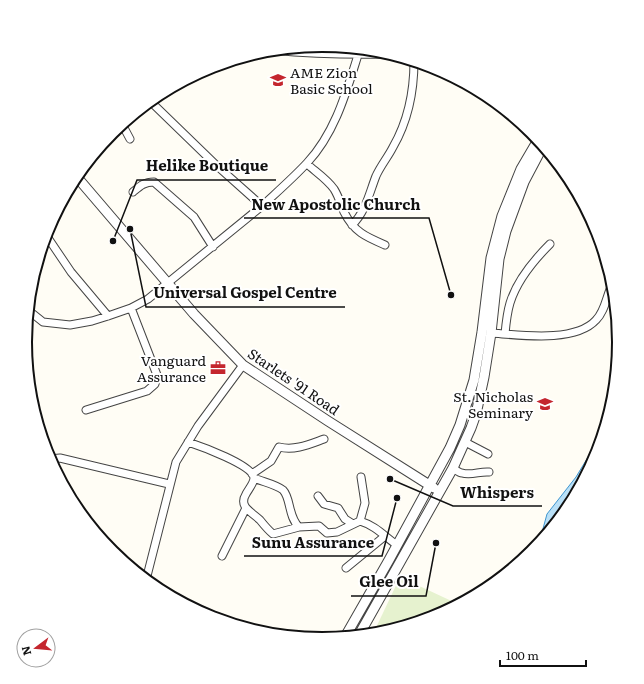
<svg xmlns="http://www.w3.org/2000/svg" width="644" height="684" font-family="Literata,serif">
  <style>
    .pitch { fill: #e6f2cf }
    .water { fill: #b9e0f7; stroke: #3f96cf }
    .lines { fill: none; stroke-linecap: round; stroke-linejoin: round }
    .minor-casing { stroke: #444; stroke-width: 9 }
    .tertiary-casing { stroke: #444; stroke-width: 11 }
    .minor { stroke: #fff; stroke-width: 7 }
    .tertiary { stroke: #fff; stroke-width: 9 }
    .labels { text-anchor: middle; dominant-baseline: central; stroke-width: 4; stroke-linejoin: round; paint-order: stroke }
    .poi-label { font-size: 14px; fill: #111; stroke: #fff; text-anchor: end }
    .street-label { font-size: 14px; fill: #111; stroke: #fff }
    .rim { fill: none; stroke: #111; stroke-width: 2 }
    .leader { fill: none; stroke: #111; stroke-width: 1.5 }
    .callout-dot { fill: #111; stroke: #fff; stroke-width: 1.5 }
    .callout-label { font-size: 15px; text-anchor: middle; font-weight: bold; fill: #111; stroke: #fff; stroke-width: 4; stroke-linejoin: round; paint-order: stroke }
  </style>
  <rect width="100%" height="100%" fill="#fffdf5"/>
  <!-- pitch -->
  <path class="pitch" d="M 400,577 L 458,604 L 435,616 L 380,633 L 373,634 Z"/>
  <!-- water -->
  <path class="water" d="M 605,429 L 596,456 L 569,507 L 544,537 L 541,536 L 547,514 L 576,477 Z"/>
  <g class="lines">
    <defs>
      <path id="minor" d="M 272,50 C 312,54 352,55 392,54
        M 150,101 L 216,165 L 262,206 C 277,192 293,178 307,163 C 335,133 346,93 358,55
        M 122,124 L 130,139
        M 307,164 C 316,172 327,179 334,189 C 339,197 341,205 344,212 C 354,232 366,237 385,245
        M 133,192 C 140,186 144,182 154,182 L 194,217 L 213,247
        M 352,225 C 366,211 369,194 376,176 C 381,165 388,157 393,147 C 408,121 414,91 414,61
        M 46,235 L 71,272 L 108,316
        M 28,310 L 43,322 L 70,325 L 92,321 L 108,316 L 131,308 L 148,299 L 262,206
        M 491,333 C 520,335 575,343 596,320 C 606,310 606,295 613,283
        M 505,334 C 506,323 507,313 510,303 C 517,280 534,260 550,244
        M 86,410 L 147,391 L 155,384 L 157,375 L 131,308
        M 188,442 C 200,446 253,465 254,478 C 254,483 248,490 246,494 C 238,507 252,512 260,520 C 264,525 268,530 273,534 L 299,527 L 319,526 L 327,533 L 337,532 L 360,521 C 376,526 384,536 397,545
        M 465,442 L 488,454
        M 49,459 L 60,458 L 169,484
        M 453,468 C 456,470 459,473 462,473 C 471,476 480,471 489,472
        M 252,474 L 271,461 L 279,447 C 295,451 310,444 324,439
        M 254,478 C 263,482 275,484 283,490 C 291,498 288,517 299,527
        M 318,496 L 324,504 L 338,508 L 345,519 L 353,524
        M 360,521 L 365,503 L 361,477
        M 222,556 L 246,508
        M 346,568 L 385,536
        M 146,580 L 176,462 L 198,426 L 243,365"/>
      <path id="tertiary" d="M 76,176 L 194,314 L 243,365 L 328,421 L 434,488
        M 359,635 L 453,468 L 471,428 L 476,414 L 484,377 L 491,333 L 499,259 L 506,231 L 524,182 L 543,146
        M 345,637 L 389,560 L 450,448 L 460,425 L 474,380 L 482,332 L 491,258 L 502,216 L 521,169 L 538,140"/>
    </defs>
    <!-- minor casing -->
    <use href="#minor" class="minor-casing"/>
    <!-- tertiary casing -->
    <use href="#tertiary" class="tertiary-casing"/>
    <!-- minor -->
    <use href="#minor" class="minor"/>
    <!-- tertiary -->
    <use href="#tertiary" class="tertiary"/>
  </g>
  <!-- icons -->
  <defs>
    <symbol id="school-bare" viewBox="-9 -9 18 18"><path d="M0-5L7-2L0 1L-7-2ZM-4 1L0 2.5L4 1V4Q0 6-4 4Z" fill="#c4262e" stroke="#fff" stroke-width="2.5" paint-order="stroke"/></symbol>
    <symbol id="office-bare" viewBox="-9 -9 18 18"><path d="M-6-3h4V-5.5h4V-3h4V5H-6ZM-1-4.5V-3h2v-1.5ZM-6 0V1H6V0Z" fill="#c4262e" stroke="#fff" stroke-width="2.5" paint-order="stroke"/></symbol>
  </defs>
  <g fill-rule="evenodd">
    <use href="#school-bare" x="267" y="69" width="22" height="22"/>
    <use href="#office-bare" x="207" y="357" width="22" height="22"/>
    <use href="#school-bare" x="534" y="393" width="22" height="22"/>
  </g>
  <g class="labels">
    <!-- poi labels -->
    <g class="poi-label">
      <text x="290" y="72" text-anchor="start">AME Zion<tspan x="290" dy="16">Basic School</tspan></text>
      <text x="206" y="360">Vanguard<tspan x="206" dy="16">Assurance</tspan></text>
      <text x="533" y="396">St. Nicholas<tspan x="533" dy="16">Seminary</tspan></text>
    </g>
    <!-- street labels -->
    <g class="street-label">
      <text transform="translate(294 381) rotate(34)">Starlets '91 Road</text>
    </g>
  </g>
  <!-- crop -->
  <path d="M0 0H644V684H0ZM32 342a290 290 0 1 1 580 0a290 290 0 1 1-580 0Z" fill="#fff" fill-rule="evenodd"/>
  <path class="rim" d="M32 342a290 290 0 1 1 580 0a290 290 0 1 1-580 0Z"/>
  <!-- callouts -->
  <path class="leader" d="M113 241L137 180H276M451 295L429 218H244M130 229L146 307H345M390 479L453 506H542M397 498L382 556H244M436 543L426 596H351"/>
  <g class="callout-dot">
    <circle cx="113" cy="241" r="4"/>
    <circle cx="451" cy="295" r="4"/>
    <circle cx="130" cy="229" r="4"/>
    <circle cx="390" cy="479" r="4"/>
    <circle cx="397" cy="498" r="4"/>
    <circle cx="436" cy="543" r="4"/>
  </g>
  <g class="callout-label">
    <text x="207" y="171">Helike Boutique</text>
    <text x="336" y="210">New Apostolic Church</text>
    <text x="245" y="298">Universal Gospel Centre</text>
    <text x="497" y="498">Whispers</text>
    <text x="313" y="548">Sunu Assurance</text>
    <text x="389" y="587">Glee Oil</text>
  </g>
  <!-- north arrow -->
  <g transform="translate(36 648) rotate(254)"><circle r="19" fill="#ffffff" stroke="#a0a0a0"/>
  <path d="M0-3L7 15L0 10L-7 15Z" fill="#c4262e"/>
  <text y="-6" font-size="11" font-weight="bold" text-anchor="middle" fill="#111111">N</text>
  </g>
  <!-- scale -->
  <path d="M500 660v6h86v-6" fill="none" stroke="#111111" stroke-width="2"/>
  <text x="506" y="660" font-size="12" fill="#111111" stroke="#ffffff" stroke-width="3" paint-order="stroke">100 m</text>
</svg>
